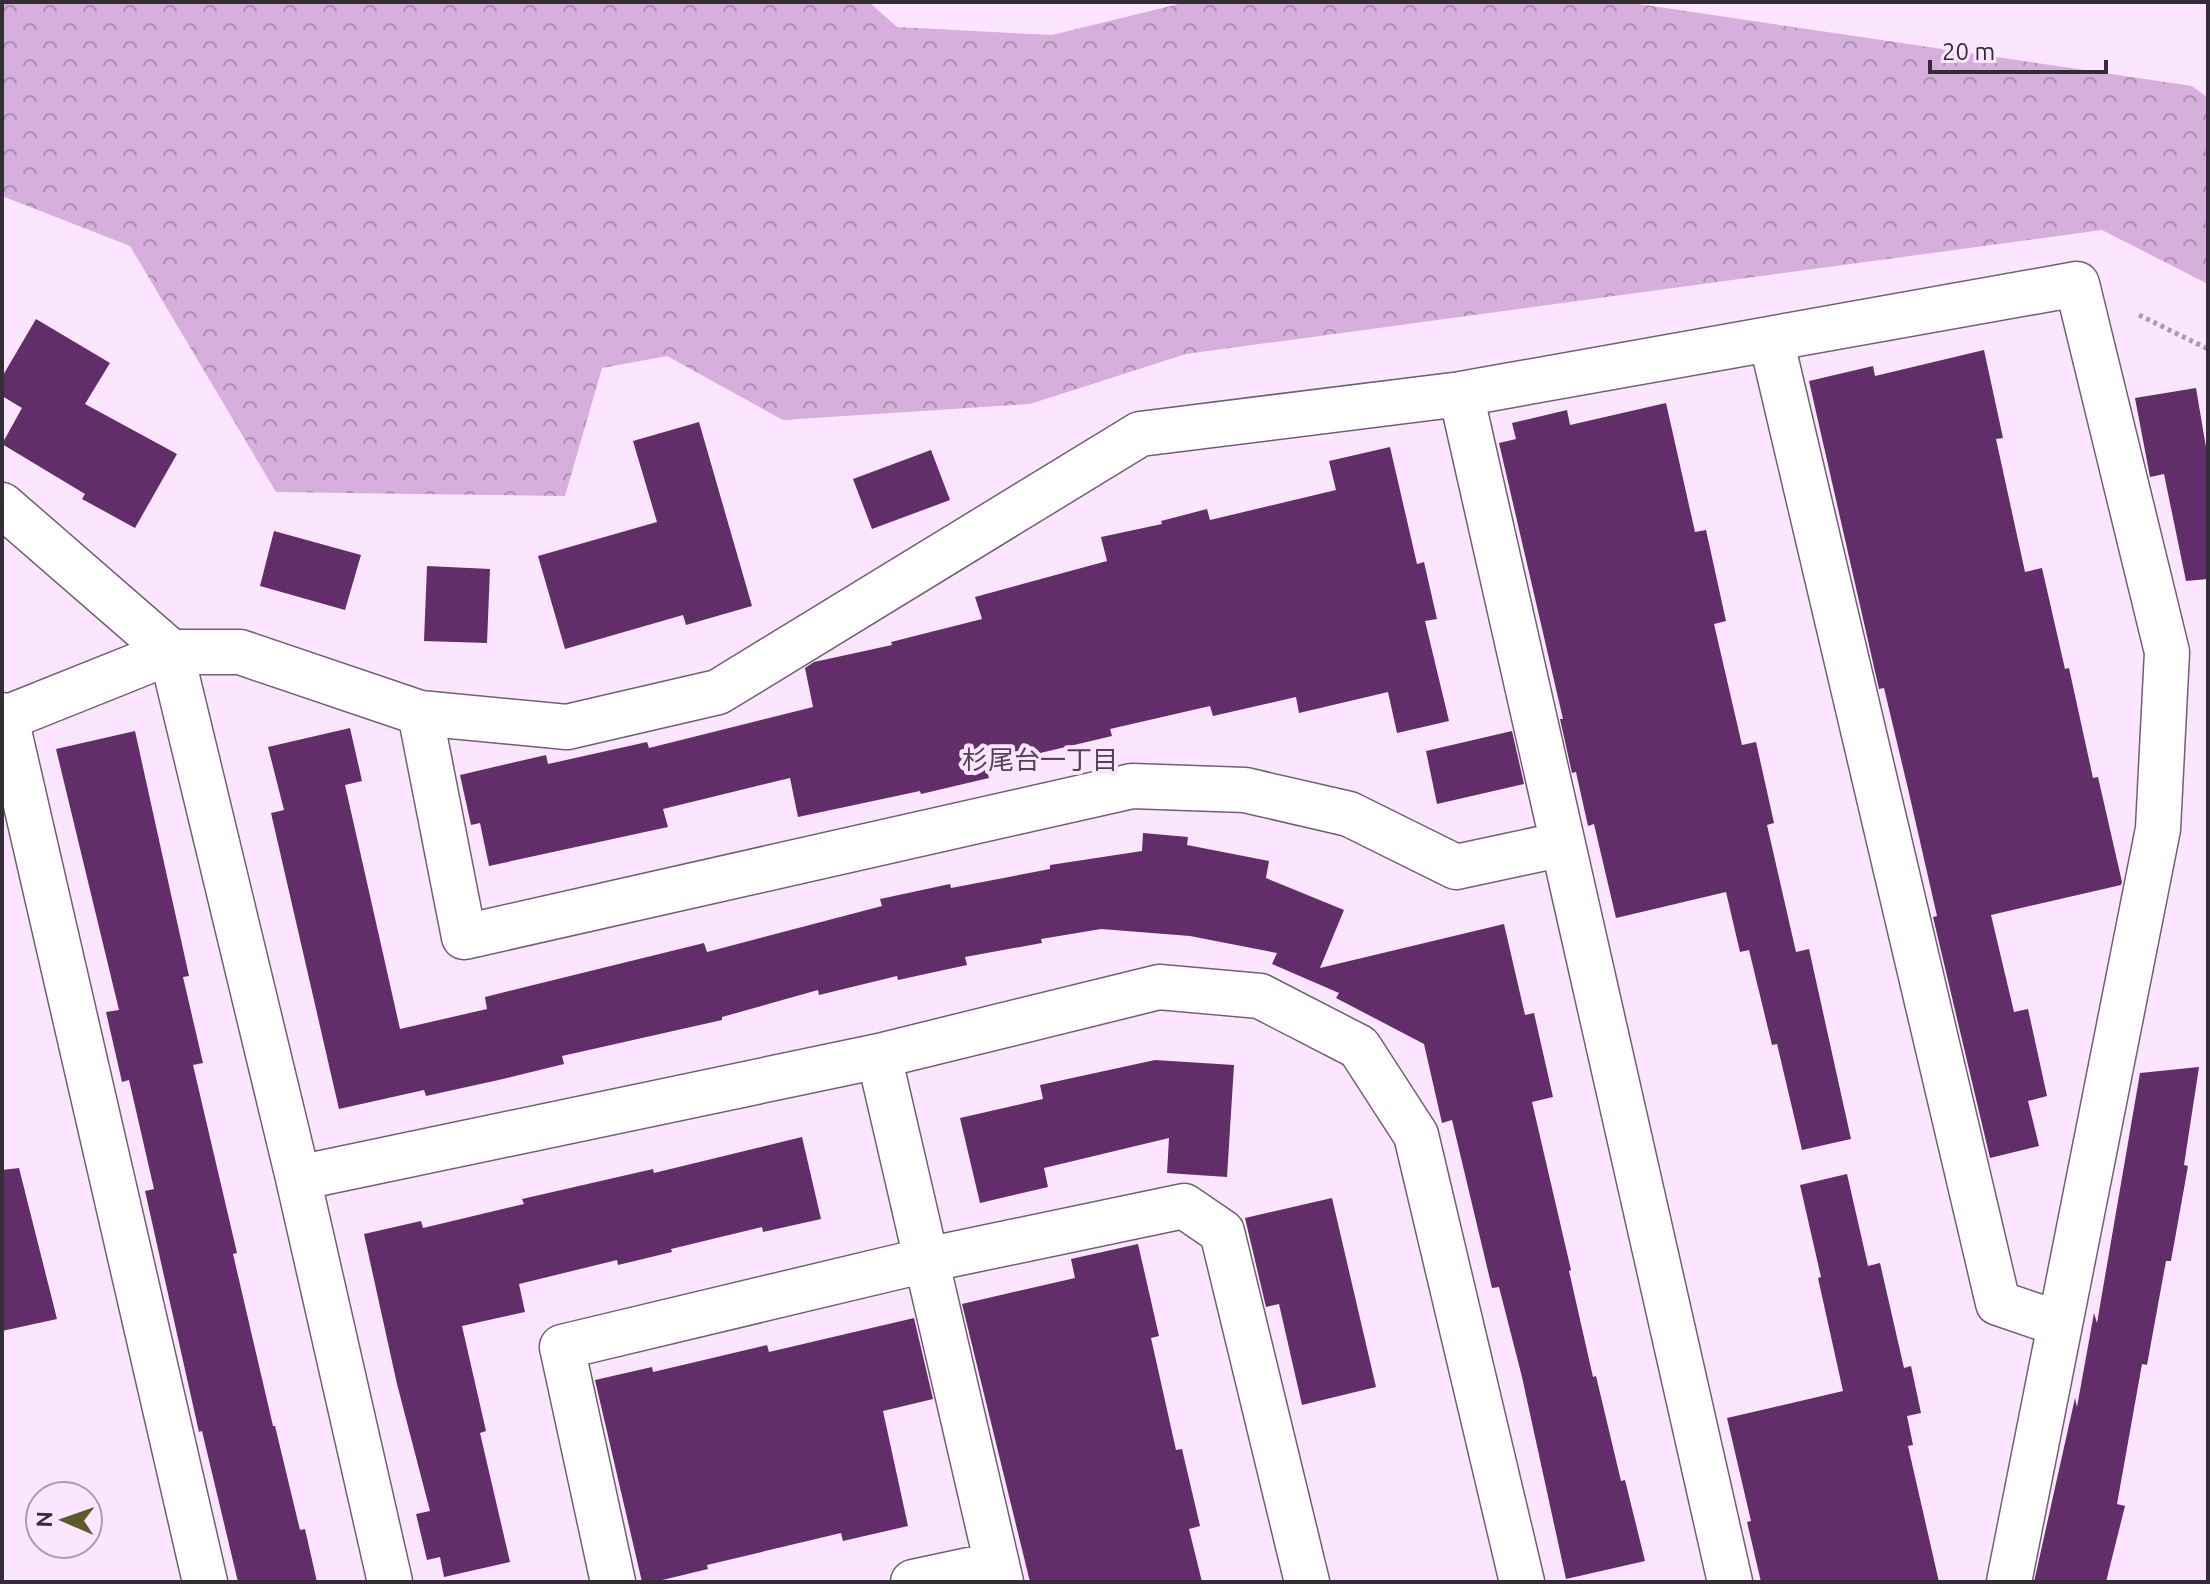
<svg xmlns="http://www.w3.org/2000/svg" width="2210" height="1584" font-family="Ubuntu,'Noto Sans JP',sans-serif">
  <style>
    .forest { fill: url(#forest-crowns) }
    .building { fill: #612e6a }
    .lines { fill: none; stroke-linecap: round; stroke-linejoin: round }
    .minor-casing { stroke: #725f75; stroke-width: 47 }
    .path { stroke: #ac9baf; stroke-width: 5; stroke-dasharray: 4 4; stroke-linecap: butt }
    .minor { stroke: #fff; stroke-width: 44 }
    .labels { text-anchor: middle; dominant-baseline: central; stroke-width: 8; stroke-linejoin: round; paint-order: stroke }
    .neighbourhood-label { font-size: 26px; fill: #534156; stroke: #fce5ff }
  </style>
  <defs>
    <pattern id="forest-crowns" width="20" height="18" patternUnits="userSpaceOnUse" patternTransform="scale(2)"><rect width="20" height="18" fill="#d6afdc"/><path d="M2 6a3 3 0 1 1 6 0M12 15a3 3 0 1 1 6 0" fill="none" stroke="#ae8fb3"/></pattern>
  </defs>
  <rect width="100%" height="100%" fill="#fce5ff"/>
  <!-- forest -->
  <path class="forest" d="M 2,2 L 869,2 L 897,27 L 1052,35 L 1187,2 L 1625,2 L 2192,86 L 2208,98 L 2208,284 L 2102,230 L 1186,354 L 1030,404 L 783,420 L 667,356 L 602,368 L 565,496 L 276,492 L 130,246 L 2,196 Z"/>
  <!-- building -->
  <path class="building" d="M 36,319 L 110,363 L 85,404 L 177,454 L 135,528 L 82,499 L 85,494 L 2,444 L 22,408 L 2,396 L 2,377 Z
    M 1984,350 L 2003,438 L 1996,439 L 2025,572 L 2042,568 L 2065,669 L 2069,668 L 2093,778 L 2098,777 L 2122,882 L 2121,885 L 1991,915 L 2014,1012 L 2028,1009 L 2047,1096 L 2028,1101 L 2039,1146 L 1990,1158 L 1933,917 L 1937,916 L 1909,793 L 1884,688 L 1879,689 L 1809,381 L 1873,366 L 1875,376 Z
    M 2196,388 L 2208,459 L 2208,579 L 2186,581 L 2164,474 L 2150,477 L 2135,398 Z
    M 1666,403 L 1695,532 L 1706,530 L 1726,621 L 1714,624 L 1742,745 L 1756,742 L 1774,823 L 1767,825 L 1796,952 L 1809,949 L 1851,1139 L 1802,1150 L 1777,1044 L 1772,1045 L 1749,950 L 1740,952 L 1726,892 L 1616,918 L 1594,824 L 1588,826 L 1576,772 L 1572,773 L 1560,719 L 1563,719 L 1499,443 L 1516,439 L 1512,423 L 1567,410 L 1570,425 Z
    M 699,422 L 752,606 L 686,625 L 683,615 L 565,649 L 538,556 L 657,522 L 633,441 Z
    M 1390,447 L 1417,564 L 1424,562 L 1437,619 L 1425,621 L 1449,721 L 1397,733 L 1388,692 L 1299,713 L 1296,697 L 1213,716 L 1210,706 L 1110,729 L 1112,736 L 986,766 L 989,778 L 921,794 L 920,791 L 798,817 L 790,778 L 663,809 L 668,827 L 489,866 L 480,823 L 471,825 L 460,775 L 546,755 L 548,764 L 647,742 L 649,748 L 813,707 L 805,668 L 814,662 L 892,645 L 891,642 L 982,619 L 975,597 L 1107,561 L 1101,537 L 1162,524 L 1161,521 L 1207,509 L 1210,520 L 1336,490 L 1329,461 Z
    M 931,450 L 950,500 L 872,529 L 853,479 Z
    M 274,531 L 361,555 L 345,610 L 260,586 Z
    M 427,566 L 490,569 L 487,643 L 424,641 Z
    M 350,728 L 362,781 L 345,785 L 400,1029 L 487,1009 L 485,997 L 704,943 L 707,952 L 882,906 L 880,899 L 950,884 L 951,888 L 1050,869 L 1050,865 L 1142,851 L 1143,833 L 1188,837 L 1187,845 L 1269,861 L 1266,878 L 1344,910 L 1320,968 L 1504,924 L 1525,1015 L 1534,1013 L 1553,1097 L 1532,1102 L 1571,1270 L 1569,1271 L 1593,1377 L 1596,1376 L 1621,1481 L 1625,1480 L 1645,1561 L 1566,1579 L 1522,1377 L 1499,1287 L 1492,1288 L 1452,1120 L 1442,1123 L 1424,1044 L 1336,998 L 1339,993 L 1272,964 L 1277,953 L 1190,936 L 1101,929 L 1041,939 L 1042,943 L 965,957 L 967,965 L 898,980 L 897,976 L 819,995 L 818,990 L 722,1017 L 722,1020 L 562,1056 L 564,1064 L 503,1079 L 426,1096 L 424,1090 L 339,1109 L 271,813 L 284,810 L 268,747 Z
    M 135,731 L 189,976 L 183,977 L 203,1063 L 193,1065 L 237,1253 L 233,1254 L 273,1426 L 275,1426 L 300,1530 L 305,1529 L 317,1582 L 238,1582 L 202,1431 L 199,1432 L 145,1191 L 154,1189 L 129,1080 L 122,1082 L 106,1012 L 119,1010 L 56,749 Z
    M 1512,731 L 1524,784 L 1437,804 L 1426,751 Z
    M 1155,1060 L 1234,1065 L 1227,1177 L 1167,1173 L 1169,1138 L 1044,1168 L 1048,1187 L 980,1203 L 960,1118 L 1043,1099 L 1040,1085 Z
    M 2199,1067 L 2184,1165 L 2188,1166 L 2171,1261 L 2166,1261 L 2147,1365 L 2142,1364 L 2117,1504 L 2125,1506 L 2106,1582 L 2034,1582 L 2075,1398 L 2077,1407 L 2094,1313 L 2097,1323 L 2140,1073 Z
    M 802,1137 L 821,1219 L 763,1232 L 762,1227 L 671,1249 L 672,1252 L 618,1265 L 617,1260 L 519,1284 L 525,1312 L 462,1326 L 486,1431 L 480,1433 L 510,1562 L 444,1577 L 440,1557 L 427,1560 L 416,1514 L 430,1511 L 397,1384 L 364,1234 L 421,1221 L 423,1228 L 524,1204 L 522,1199 L 653,1169 L 654,1173 Z
    M 19,1168 L 57,1319 L 2,1331 L 2,1170 Z
    M 1847,1174 L 1868,1266 L 1880,1263 L 1904,1368 L 1911,1366 L 1921,1413 L 1907,1416 L 1913,1445 L 1908,1446 L 1939,1582 L 1761,1582 L 1747,1522 L 1751,1521 L 1727,1418 L 1843,1391 L 1818,1278 L 1821,1277 L 1800,1185 Z
    M 1332,1198 L 1376,1387 L 1302,1405 L 1279,1304 L 1266,1307 L 1245,1218 Z
    M 1138,1244 L 1159,1336 L 1151,1338 L 1176,1450 L 1182,1449 L 1200,1526 L 1189,1529 L 1202,1582 L 1030,1582 L 962,1304 L 1075,1278 L 1071,1259 Z
    M 914,1318 L 933,1399 L 883,1411 L 908,1526 L 843,1541 L 841,1533 L 707,1565 L 708,1569 L 654,1582 L 642,1582 L 595,1380 L 652,1367 L 653,1372 L 767,1345 L 769,1352 Z"/>
  <g class="lines">
    <defs>
      <path id="minor" d="M 1771,339 L 1998,1303 L 2060,1324
        M 1461,394 L 1730,1582
        M 2,505 L 171,652 L 298,1178 L 390,1582
        M 420,713 L 464,937 L 1132,786 L 1245,790 L 1349,814 L 1456,867 L 1563,844
        M 2,715 L 6,718 L 205,1582
        M 6,718 L 171,652 L 240,652 L 420,713 L 567,727 L 718,692 L 1140,434 L 1461,394 L 2077,284 L 2167,652 L 2158,829 L 2009,1582
        M 879,1056 L 1001,1582
        M 298,1178 L 879,1056 L 1159,987 L 1260,996 L 1359,1047 L 1416,1135 L 1522,1582
        M 613,1582 L 562,1347 L 926,1260 L 1184,1206 L 1222,1232 L 1307,1582
        M 913,1582 L 997,1564"/>
    </defs>
    <!-- minor casing -->
    <use href="#minor" class="minor-casing"/>
    <!-- path -->
    <path class="path" d="M 2139,315 L 2208,349"/>
    <!-- minor -->
    <use href="#minor" class="minor"/>
  </g>
  <g class="labels">
    <!-- neighbourhood labels -->
    <g class="neighbourhood-label">
      <text x="1040" y="759">杉尾台一丁目</text>
    </g>
  </g>
  <!-- border -->
  <rect width="2210" height="1584" fill="none" stroke="#342c36" stroke-width="8"/>
  <!-- north arrow -->
  <g transform="translate(64 1520) rotate(272)"><circle r="38" fill="#fce5ff" stroke="#ac9baf" stroke-width="2"/>
  <path d="M0-6L14 30L0 20L-14 30Z" fill="#5a5c2a"/>
  <text y="-12" font-size="22" font-weight="bold" text-anchor="middle" fill="#342c36">N</text>
  </g>
  <!-- scale -->
  <path d="M1930 60v12h176v-12" fill="none" stroke="#342c36" stroke-width="4"/>
  <text x="1942" y="60" font-size="24" fill="#342c36" stroke="#fce5ff" stroke-width="6" paint-order="stroke">20 m</text>
</svg>
